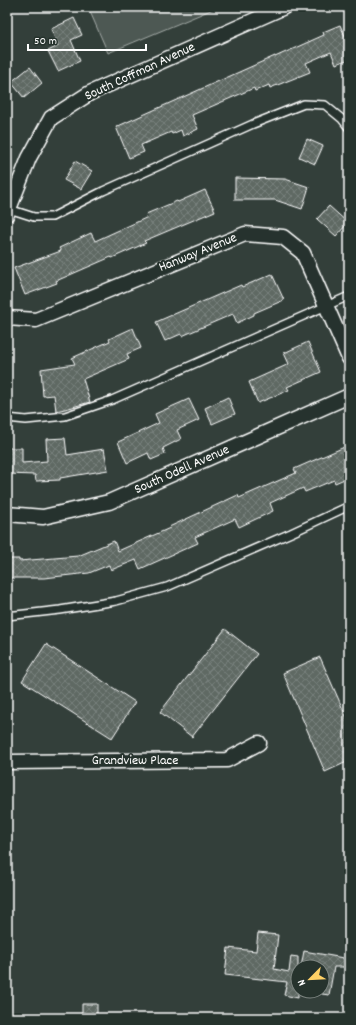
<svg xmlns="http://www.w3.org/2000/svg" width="356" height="1025" font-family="Dekko,sans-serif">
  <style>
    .green { fill: #4d5853; stroke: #a6aca9 }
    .building { fill: url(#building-cross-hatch); stroke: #fff }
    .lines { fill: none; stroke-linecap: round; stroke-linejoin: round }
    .service-casing { stroke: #fff; stroke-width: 10 }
    .minor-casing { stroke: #fff; stroke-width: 17 }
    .service { stroke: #26332d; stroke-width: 7 }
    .minor { stroke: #26332d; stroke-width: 14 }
    .labels { text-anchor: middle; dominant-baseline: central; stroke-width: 4; stroke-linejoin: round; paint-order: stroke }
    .street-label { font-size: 14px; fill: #fff; stroke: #26332d }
  </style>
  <defs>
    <pattern id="building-cross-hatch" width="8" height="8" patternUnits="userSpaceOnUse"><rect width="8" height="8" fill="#5f6964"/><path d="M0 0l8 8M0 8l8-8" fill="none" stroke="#77807b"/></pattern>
  </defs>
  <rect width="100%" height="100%" fill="#333f3a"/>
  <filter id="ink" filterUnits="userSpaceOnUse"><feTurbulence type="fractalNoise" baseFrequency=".025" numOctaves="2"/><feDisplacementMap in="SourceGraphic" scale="8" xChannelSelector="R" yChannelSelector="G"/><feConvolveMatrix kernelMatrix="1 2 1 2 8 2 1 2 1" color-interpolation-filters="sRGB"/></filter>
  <g filter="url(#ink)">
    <!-- green -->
    <path class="green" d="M 88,7 L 218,7 L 108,53 Z"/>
    <!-- building -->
    <path class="building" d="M 74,18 L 82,35 L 71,40 L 80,61 L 58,71 L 48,51 L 58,46 L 51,29 Z
      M 340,25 L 346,38 L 349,37 L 349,59 L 336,64 L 331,52 L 306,63 L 310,72 L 270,88 L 269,85 L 255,91 L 254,88 L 192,115 L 198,129 L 183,136 L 181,130 L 172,134 L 171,132 L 141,145 L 144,152 L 129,158 L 116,127 L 275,56 L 275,57 L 324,35 L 323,32 Z
      M 30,67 L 42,83 L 24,98 L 11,82 Z
      M 307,139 L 323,146 L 315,164 L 299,157 Z
      M 75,161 L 92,171 L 81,189 L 64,180 Z
      M 235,178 L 285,179 L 309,187 L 302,209 L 275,200 L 235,200 Z
      M 205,190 L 215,211 L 144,241 L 146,243 L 112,258 L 111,257 L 56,281 L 57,283 L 25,295 L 14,268 L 61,251 L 59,248 L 91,233 L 95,241 L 148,217 L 146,214 L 177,201 L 178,202 Z
      M 329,206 L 348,223 L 336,236 L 317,219 Z
      M 272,274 L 284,300 L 254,313 L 254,315 L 237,323 L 233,314 L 182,336 L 181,334 L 165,341 L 156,322 L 241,285 L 242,287 Z
      M 133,328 L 141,348 L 127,354 L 129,359 L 83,379 L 90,402 L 69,408 L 56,411 L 54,395 L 43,396 L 41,369 L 75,364 L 72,358 L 110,341 L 109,339 Z
      M 308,342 L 321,372 L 287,387 L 289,390 L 258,403 L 249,382 L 289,364 L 284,353 Z
      M 228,397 L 235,414 L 212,424 L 205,408 Z
      M 189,399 L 199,420 L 177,430 L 181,439 L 163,448 L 165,454 L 151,460 L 148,453 L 127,463 L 118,442 L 159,423 L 155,414 Z
      M 65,438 L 67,455 L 104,449 L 108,470 L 60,478 L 60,480 L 36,481 L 35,475 L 7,474 L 7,448 L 22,448 L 22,463 L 47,461 L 46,439 Z
      M 349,445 L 349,477 L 335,483 L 334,480 L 305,492 L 303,488 L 270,503 L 273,511 L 239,527 L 235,519 L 195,537 L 198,543 L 140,569 L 136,560 L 111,570 L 109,565 L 89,573 L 44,578 L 7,578 L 7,559 L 19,559 L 19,561 L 78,556 L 114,541 L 118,551 L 170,528 L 169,527 L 238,495 L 239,498 L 296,473 L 294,469 Z
      M 225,629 L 257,654 L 192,737 L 160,712 Z
      M 46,644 L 135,702 L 112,738 L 22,681 Z
      M 320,657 L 349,723 L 349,761 L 325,772 L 283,673 Z
      M 258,933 L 278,935 L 274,969 L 289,972 L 291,956 L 298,957 L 298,998 L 284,995 L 287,982 L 225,975 L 228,948 L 256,951 Z
      M 304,951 L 349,959 L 349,967 L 334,967 L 329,995 L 322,994 L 322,967 L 301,967 Z
      M 82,1004 L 97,1004 L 97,1018 L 82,1018 Z"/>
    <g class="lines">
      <defs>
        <path id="service" d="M 9,209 L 34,217 L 52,217 L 103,191 L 253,124 L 304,104 L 325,105 L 342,119 L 349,128
          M 7,418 L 26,420 L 65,416 L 112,400 L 349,296
          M 7,616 L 60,610 L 116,601 L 167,587 L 291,533 L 349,506"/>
        <path id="minor" d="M 7,214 L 29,158 L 51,118 L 90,93 L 284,7
          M 7,318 L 36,320 L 245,234 L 283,237 L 303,253 L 349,358
          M 7,514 L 43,517 L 109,502 L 349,396
          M 7,762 L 227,760 L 259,743"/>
      </defs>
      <!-- service casing -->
      <use href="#service" class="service-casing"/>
      <!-- minor casing -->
      <use href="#minor" class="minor-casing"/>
      <!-- service -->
      <use href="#service" class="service"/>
      <!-- minor -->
      <use href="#minor" class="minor"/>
    </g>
  </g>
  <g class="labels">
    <!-- street labels -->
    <g class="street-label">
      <text transform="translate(140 72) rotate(-25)">South Coffman Avenue</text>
      <text transform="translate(198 253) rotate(-22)">Hanway Avenue</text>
      <text transform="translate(182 470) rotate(-24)">South Odell Avenue</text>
      <text x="135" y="761">Grandview Place</text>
    </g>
  </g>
  <!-- margin -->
  <rect width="356" height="1025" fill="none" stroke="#26332d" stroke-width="24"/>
  <rect x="12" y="12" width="332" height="1001" fill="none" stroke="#fff" stroke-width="1.5" filter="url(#ink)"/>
  <!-- north arrow -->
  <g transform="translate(310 979) rotate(246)"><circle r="19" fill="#26332d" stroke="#7d8581"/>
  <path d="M0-3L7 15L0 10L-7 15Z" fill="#ffd166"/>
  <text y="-6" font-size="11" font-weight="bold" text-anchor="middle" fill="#ffffff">N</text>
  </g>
  <!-- scale -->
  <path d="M28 44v6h118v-6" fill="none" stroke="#ffffff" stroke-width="2"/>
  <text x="34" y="44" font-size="12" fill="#ffffff" stroke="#26332d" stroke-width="3" paint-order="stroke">50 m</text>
</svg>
